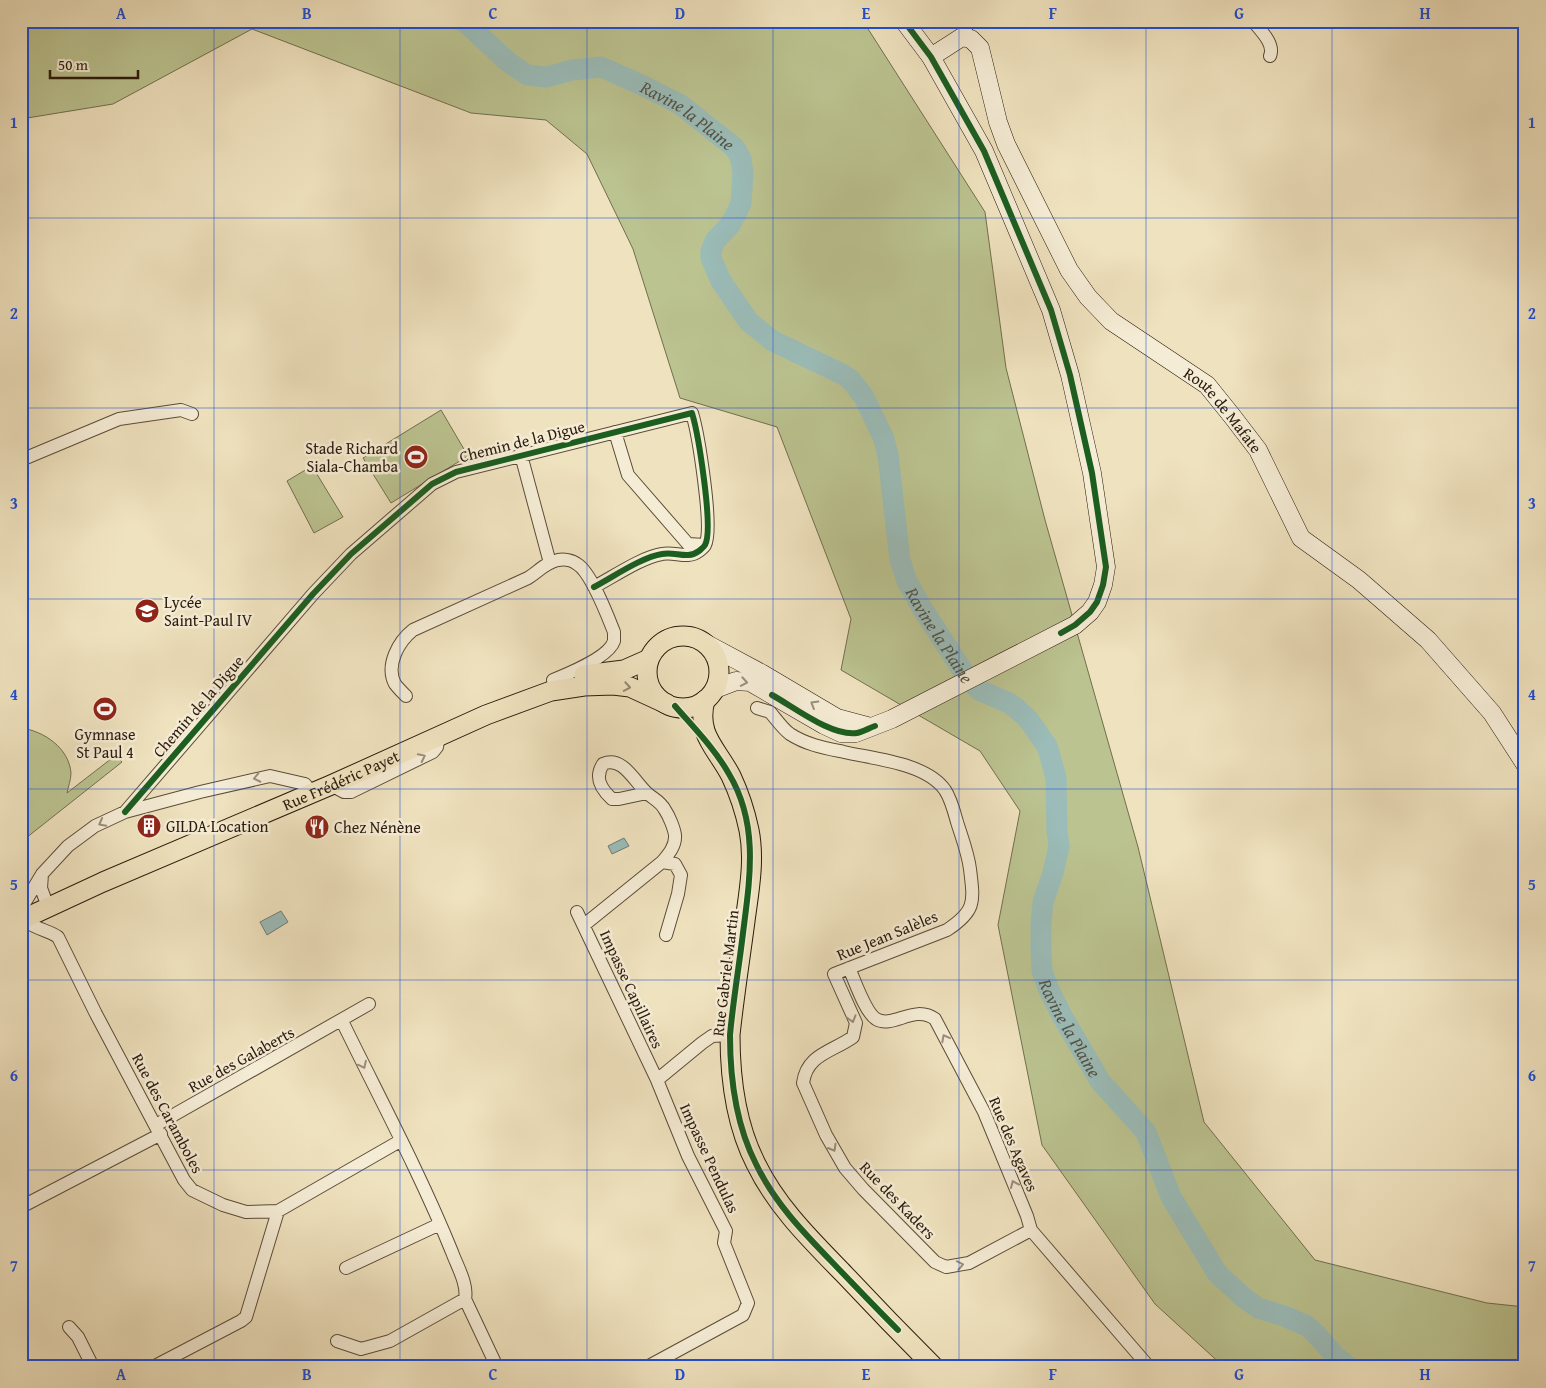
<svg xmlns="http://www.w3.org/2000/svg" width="1546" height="1388" font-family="'Gentium Book Plus',serif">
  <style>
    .green { fill: #bbc390; stroke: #726e4e }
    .water { fill: #9bbcb8; stroke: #6e7b73 }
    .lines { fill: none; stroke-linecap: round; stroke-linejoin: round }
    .river { stroke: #9bbcb8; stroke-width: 21 }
    .street-casing { stroke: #5b4c38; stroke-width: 14 }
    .secondary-casing { stroke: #2a1a0c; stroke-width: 19 }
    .primary-casing { stroke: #2a1a0c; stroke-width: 21 }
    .street { stroke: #f5ecd5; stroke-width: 12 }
    .secondary { stroke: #f5ecd5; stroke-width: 18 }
    .primary { stroke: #efe2be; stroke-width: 19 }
    .cycleway-casing { stroke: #f5ecd5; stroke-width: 9 }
    .cycleway { stroke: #1b5e20; stroke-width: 6 }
    .oneway { stroke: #9a8e7b }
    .oneway2 { stroke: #96886e }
    .grid { fill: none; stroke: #1d4ed8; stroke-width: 1; stroke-opacity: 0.55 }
    .labels { text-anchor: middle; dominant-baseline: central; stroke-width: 5; stroke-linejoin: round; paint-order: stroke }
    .street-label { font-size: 16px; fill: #2a1a0c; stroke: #f5ecd5 }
    .poi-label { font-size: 16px; fill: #2a1a0c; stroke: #f5ecd5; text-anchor: start }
    .water-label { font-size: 18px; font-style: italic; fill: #525348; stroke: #f5ecd5 }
    .neatline { fill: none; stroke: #1d4ed8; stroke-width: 2 }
    .grid-label { font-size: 16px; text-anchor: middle; font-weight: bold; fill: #1d4ed8 }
  </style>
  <rect width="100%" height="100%" fill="#efe2be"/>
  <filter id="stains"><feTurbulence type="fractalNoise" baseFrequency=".004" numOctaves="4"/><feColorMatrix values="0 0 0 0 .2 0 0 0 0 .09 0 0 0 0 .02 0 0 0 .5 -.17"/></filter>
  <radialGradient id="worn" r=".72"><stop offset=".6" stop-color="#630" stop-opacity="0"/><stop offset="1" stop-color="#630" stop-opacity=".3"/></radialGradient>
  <!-- green -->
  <path class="green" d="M 21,21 L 863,21 L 985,212 L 1006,368 L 1045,520 L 1138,847 L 1204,1122 L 1315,1260 L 1487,1303 L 1525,1307 L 1525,1367 L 1224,1367 L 1155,1304 L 1042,1145 L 998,925 L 1020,811 L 980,751 L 841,670 L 851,619 L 777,427 L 680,398 L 633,249 L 587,154 L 546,120 L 471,113 L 252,29 L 113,104 L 21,119 Z
    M 441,410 L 468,456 L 391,503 L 363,458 Z
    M 312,466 L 343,517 L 314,533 L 287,481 Z
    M 21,728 C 44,731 69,748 71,773 C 71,780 68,787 67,793 L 116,755 L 122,762 L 21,842 Z"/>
  <!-- water -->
  <path class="water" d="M 624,838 L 629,846 L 612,854 L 608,846 Z
    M 281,911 L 288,922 L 267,935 L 260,922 Z"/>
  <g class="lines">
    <!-- river -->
    <path class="river" id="s1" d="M 464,21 L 507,61 L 527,75 L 547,77 L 572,70 L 601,67 L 644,86 L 681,105 L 735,148 L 741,159 L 743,173 L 741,203 L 736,214 L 730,225 L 715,241 L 711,251 L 711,258 L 721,281 L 749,322 L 773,341 L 842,374 L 851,380 L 864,397 L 884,439 L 888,455 L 900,560 L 907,581 L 922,608 L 968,679 L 979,690 L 1009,703 L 1017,709 L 1028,719 L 1047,746 L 1050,756 L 1056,778 L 1057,830 L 1059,846 L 1053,873 L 1043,902 L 1041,924 L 1041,950 L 1042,971 L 1048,988 L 1061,1014 L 1100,1081 L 1146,1132 L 1171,1197 L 1217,1273 L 1244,1298 L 1258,1308 L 1284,1316 L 1307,1326 L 1317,1335 L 1336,1357 L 1349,1367"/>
    <defs>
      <path id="street" d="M 1253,21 C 1261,31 1275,44 1270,56
        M 962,37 L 969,21
        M 615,432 L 628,475 L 688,544 L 705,545
        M 521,455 L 550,563
        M 21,460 L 119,419 L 181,410 L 192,414
        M 406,696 C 402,692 398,688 395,684 C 385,665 399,641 413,630 L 528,578 C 539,571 545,563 558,560 C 564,559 572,560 577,564 C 591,572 608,617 614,632 C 614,633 614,640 614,641 C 609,657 568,674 553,680
        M 757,708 L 770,712
        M 770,712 C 776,719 783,729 790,734 C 807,745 825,748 844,752 C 874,759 926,763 945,790 C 951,799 954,811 957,822 C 962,838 968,853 970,869 C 974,902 976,911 947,930 L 834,974 L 856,1023 L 853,1037 C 832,1052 807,1054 803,1083 L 826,1135 L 845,1168 L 863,1189 L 935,1262 L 946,1267 L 969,1263 L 1031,1230
        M 331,785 L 344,792 L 351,792 L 433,752 L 437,747 L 439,736
        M 125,812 L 313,594 L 351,554 L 432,484 L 456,472 L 692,413 C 698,433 714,529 705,545 C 704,547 700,550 699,551 C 687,560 675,551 662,554 C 642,557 613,577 594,587
        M 662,862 L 675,864 L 681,875 L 678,894 L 666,935
        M 42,874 L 41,888 L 48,907
        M 21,909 L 42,874 L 68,846 L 95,826 L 125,812 L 200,792 L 270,776 L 305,784 L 312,793
        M 577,912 L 657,1080 L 688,1156 L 726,1231 L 724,1243 L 748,1303 L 743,1315 L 647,1367
        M 22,914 C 27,928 47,929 58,937 L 96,1014 L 184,1180 L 192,1190 L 223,1205 L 246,1212 L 278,1211 L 400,1141
        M 584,925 L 662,862 C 668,855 676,846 675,835 C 674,828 669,816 665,810 C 661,802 654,799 648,794 C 635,783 623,755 603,764 C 594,778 601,789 612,799 L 619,799 L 647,793
        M 849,968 C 855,981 865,1012 876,1019 C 893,1029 914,1004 935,1019 L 984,1112 L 1027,1216 L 1031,1230 L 1149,1367
        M 342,1021 C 379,1097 420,1173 452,1252 C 457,1266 468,1284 465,1299 L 497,1367
        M 657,1080 L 702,1043 L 712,1036 L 730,1035
        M 156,1125 L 369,1004
        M 21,1207 L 161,1134
        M 346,1268 L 440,1224
        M 69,1327 L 78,1337 L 93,1367
        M 337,1341 L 361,1349 L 390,1341 L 465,1299
        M 153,1367 L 241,1321 L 246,1317 L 278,1211"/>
      <g id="secondary">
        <path id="s2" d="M 931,57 L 962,37 L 971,39 L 980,48 L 998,122 L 1006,144 L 1069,270 L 1088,297 L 1111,321 L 1207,385 L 1232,416 L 1258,450 L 1301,538 L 1359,580 L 1428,640 L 1492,713 L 1525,764"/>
        <path d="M 705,643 L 761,673 L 837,718 L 867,726"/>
        <path d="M 715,689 L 736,681 L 750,682 L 824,725 L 841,733 L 856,733 L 892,719 L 1075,625 L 1090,612 L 1097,602 L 1103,585 L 1106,567 L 1092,473 L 1070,375 L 1051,310 L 984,151 L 931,57 L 904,21"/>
      </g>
      <g id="primary">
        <circle cx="683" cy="672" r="36"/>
        <path d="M 584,675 L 624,670 L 649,659"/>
        <path d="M 705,700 C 696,735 716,747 731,776 C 739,793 745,811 749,830 C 755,860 749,891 745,921 C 740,959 734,997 730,1035 C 730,1078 736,1125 756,1164 C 777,1207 811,1240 844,1274 C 873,1305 903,1336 934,1367"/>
        <path id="s3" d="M 21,920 L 103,882 L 331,785 L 486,715 L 551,691 L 584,686 L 613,685 L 630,687 L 667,704"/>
      </g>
    </defs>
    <!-- street casing -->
    <use href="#street" class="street-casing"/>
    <!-- secondary casing -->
    <use href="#secondary" class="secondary-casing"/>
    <!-- primary casing -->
    <use href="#primary" class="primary-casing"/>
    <!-- street -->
    <use href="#street" class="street"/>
    <!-- secondary -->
    <use href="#secondary" class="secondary"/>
    <!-- primary -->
    <use href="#primary" class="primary"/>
    <defs>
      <path id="cycleway" d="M 904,21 L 931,57 L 984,151 L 1051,310 L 1070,375 L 1092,473 L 1106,567 L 1103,585 L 1097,602 L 1090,612 L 1075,625 L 1061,633
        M 772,695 C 794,707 832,737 857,733 C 863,732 869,728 875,726
        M 675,706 C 694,728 715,749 729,774 C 759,824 750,878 743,933 C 739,967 733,1001 730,1035 C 730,1078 736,1125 756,1164 C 774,1202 803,1232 832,1262 C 854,1285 876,1308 898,1330
        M 125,812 L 313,594 L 351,554 L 432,484 L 456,472 L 692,413 C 698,433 714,529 705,545 C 704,547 700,550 699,551 C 687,560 675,551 662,554 C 642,557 613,577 594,587"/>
    </defs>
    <!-- cycleway casing -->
    <use href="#cycleway" class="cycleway-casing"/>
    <!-- cycleway -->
    <use href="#cycleway" class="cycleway"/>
  </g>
  <!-- one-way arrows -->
  <defs><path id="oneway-chevron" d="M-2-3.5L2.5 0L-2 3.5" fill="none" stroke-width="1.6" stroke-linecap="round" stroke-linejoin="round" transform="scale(1.25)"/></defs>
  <g class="oneway">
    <use href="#oneway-chevron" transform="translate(744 682) rotate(10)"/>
    <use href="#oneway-chevron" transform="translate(814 704) rotate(-149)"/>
    <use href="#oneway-chevron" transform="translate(422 757) rotate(-26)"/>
    <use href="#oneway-chevron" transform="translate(257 778) rotate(168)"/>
    <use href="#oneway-chevron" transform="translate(102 823) rotate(152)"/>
    <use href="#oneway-chevron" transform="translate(852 1019) rotate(74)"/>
    <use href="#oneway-chevron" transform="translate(945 1038) rotate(-118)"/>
    <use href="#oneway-chevron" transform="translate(363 1065) rotate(64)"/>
    <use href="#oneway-chevron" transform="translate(833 1148) rotate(60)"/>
    <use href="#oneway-chevron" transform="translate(1014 1184) rotate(-113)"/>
    <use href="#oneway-chevron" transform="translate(960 1265) rotate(-11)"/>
  </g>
  <use class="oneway2" href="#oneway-chevron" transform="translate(627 687) rotate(10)"/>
  <!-- grid -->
  <path class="grid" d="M 214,21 L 214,1367M 400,21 L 400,1367M 587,21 L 587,1367M 773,21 L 773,1367M 959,21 L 959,1367M 1146,21 L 1146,1367M 1332,21 L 1332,1367M 21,218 L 1525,218M 21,408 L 1525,408M 21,599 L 1525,599M 21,789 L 1525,789M 21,980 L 1525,980M 21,1170 L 1525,1170"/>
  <!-- icons -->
  <defs>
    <symbol id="stadium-disc" viewBox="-11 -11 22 22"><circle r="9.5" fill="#8f2418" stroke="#f5ecd5"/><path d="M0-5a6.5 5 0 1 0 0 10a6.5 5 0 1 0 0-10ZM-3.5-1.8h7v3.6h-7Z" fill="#fff"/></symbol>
    <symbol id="school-disc" viewBox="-11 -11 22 22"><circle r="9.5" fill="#8f2418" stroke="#f5ecd5"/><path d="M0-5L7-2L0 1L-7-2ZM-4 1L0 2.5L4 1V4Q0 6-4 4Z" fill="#fff"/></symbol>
    <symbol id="building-disc" viewBox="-11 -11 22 22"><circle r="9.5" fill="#8f2418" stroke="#f5ecd5"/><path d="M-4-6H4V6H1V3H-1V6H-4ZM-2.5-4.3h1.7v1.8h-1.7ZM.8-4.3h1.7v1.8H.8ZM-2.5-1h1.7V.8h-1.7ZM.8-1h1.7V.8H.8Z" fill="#fff"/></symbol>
    <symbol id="restaurant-disc" viewBox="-11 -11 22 22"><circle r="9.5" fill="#8f2418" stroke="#f5ecd5"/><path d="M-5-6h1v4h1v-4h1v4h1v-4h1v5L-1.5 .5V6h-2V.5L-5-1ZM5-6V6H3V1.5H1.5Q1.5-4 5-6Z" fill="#fff"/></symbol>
  </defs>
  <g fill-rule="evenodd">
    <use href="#stadium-disc" x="402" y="443" width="28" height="28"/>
    <use href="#school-disc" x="133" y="597" width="28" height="28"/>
    <use href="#stadium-disc" x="91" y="695" width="28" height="28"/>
    <use href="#building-disc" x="135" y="812" width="28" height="28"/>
    <use href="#restaurant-disc" x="303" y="813" width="28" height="28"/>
  </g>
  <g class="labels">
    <!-- street labels -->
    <g class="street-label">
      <text stroke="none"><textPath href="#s2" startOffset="510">Route de Mafate</textPath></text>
      <text transform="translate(522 441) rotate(-14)">Chemin de la Digue</text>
      <text transform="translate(198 706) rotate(-49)">Chemin de la Digue</text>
      <text stroke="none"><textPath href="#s3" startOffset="349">Rue Frédéric Payet</textPath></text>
      <text transform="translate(887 935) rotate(-22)">Rue Jean Salèles</text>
      <text transform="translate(725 973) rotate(-83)">Rue Gabriel Martin</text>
      <text transform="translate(632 989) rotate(65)">Impasse Capillaires</text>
      <text transform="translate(241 1059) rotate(-29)">Rue des Galaberts</text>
      <text transform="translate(168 1113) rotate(62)">Rue des Caramboles</text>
      <text transform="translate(1014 1144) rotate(67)">Rue des Agaves</text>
      <text transform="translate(710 1158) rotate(65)">Impasse Pendulas</text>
      <text transform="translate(898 1200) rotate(46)">Rue des Kaders</text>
    </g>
    <!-- poi labels -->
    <g class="poi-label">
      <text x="398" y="448" text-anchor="end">Stade Richard<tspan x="398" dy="18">Siala-Chamba</tspan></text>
      <text x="164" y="602">Lycée<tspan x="164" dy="18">Saint-Paul IV</tspan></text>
      <text x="105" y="734" text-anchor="middle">Gymnase<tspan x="105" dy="18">St Paul 4</tspan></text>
      <text x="166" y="826">GILDA Location</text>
      <text x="334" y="827">Chez Nénène</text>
    </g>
    <!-- water labels -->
    <g class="water-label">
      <text stroke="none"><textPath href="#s1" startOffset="258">Ravine la Plaine</textPath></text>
      <text stroke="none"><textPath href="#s1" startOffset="905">Ravine la Plaine</textPath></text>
      <text stroke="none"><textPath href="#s1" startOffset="1356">Ravine la Plaine</textPath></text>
    </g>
  </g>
  <!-- margin -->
  <rect width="1546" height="1388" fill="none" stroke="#efe2be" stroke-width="55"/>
  <!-- scale -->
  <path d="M50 70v8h88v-8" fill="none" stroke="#2a1a0c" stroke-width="2.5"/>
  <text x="58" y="70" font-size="15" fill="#2a1a0c" stroke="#f5ecd5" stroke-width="4" paint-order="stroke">50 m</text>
  <rect x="28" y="28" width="1490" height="1332" class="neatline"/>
  <g class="grid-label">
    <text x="121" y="19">A</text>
    <text x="307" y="19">B</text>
    <text x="493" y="19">C</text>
    <text x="680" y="19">D</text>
    <text x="866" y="19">E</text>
    <text x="1053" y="19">F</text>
    <text x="1239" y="19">G</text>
    <text x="1425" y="19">H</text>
    <text x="14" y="128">1</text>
    <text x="1532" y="128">1</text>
    <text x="14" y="319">2</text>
    <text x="1532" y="319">2</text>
    <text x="14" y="509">3</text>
    <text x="1532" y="509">3</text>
    <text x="14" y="700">4</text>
    <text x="1532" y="700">4</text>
    <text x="14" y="890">5</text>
    <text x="1532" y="890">5</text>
    <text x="14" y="1081">6</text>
    <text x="1532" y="1081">6</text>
    <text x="14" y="1271">7</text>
    <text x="1532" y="1271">7</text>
    <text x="121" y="1380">A</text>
    <text x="307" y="1380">B</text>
    <text x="493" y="1380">C</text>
    <text x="680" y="1380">D</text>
    <text x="866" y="1380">E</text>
    <text x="1053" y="1380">F</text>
    <text x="1239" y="1380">G</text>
    <text x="1425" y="1380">H</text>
  </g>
  <rect width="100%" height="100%" filter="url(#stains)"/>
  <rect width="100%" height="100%" fill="url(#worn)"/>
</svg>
